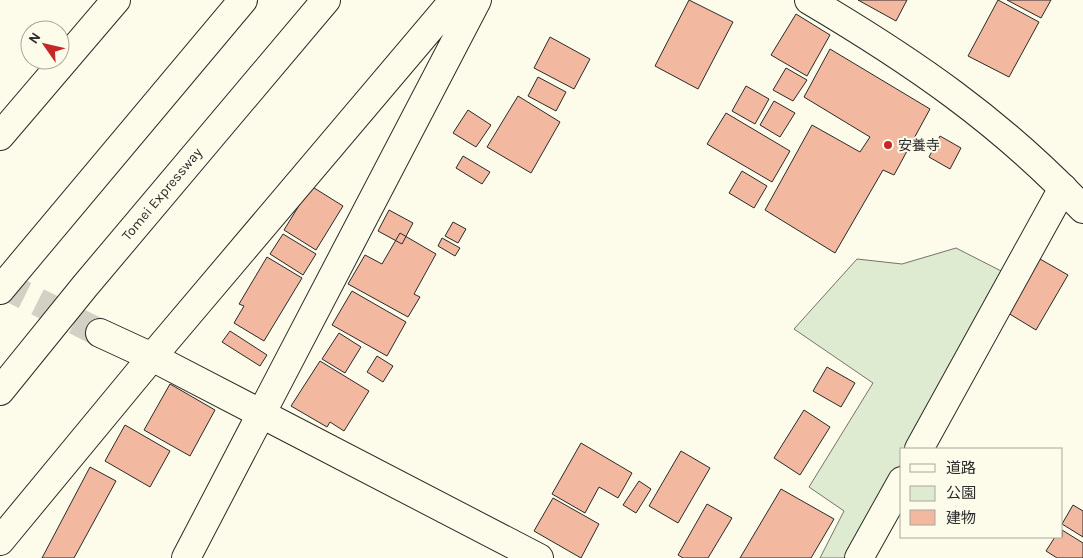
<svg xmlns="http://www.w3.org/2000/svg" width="1083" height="558" font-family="Karla,'Noto Sans JP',sans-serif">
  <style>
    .green { fill: #deebd1; stroke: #74746e }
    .building { fill: #f2b8a0; stroke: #2b2b2b }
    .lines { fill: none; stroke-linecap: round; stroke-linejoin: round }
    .minor-tunnel { stroke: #d3d1c4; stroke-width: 28; stroke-dasharray: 28 14; stroke-linecap: butt }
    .minor-casing { stroke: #2b2b2b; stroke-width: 30 }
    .tertiary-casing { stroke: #2b2b2b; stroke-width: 30 }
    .motorway-casing { stroke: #2b2b2b; stroke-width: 30 }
    .minor { stroke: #fdfbea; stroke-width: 28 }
    .tertiary { stroke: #fdfbea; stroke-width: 28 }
    .motorway { stroke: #fdfbea; stroke-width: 28 }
    .poi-dot { fill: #c62828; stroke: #fdfbea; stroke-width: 2 }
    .labels { text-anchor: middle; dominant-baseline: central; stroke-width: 4; stroke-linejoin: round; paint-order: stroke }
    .poi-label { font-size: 14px; fill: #2b2b2b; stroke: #fdfbea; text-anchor: start }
    .street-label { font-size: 14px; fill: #2b2b2b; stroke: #fdfbea }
  </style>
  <rect width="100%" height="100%" fill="#fdfbea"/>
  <!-- green -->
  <path class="green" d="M 956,248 L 1009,275 L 909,449 L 902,449 L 902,462 L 846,558 L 820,558 L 844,511 L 809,487 L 873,383 L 794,329 L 857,259 L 902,264 Z"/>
  <!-- building -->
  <path class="building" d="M 689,0 L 733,22 L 698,89 L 655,66 Z
    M 858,0 L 907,0 L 896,21 Z
    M 998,0 L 1039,22 L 1009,77 L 968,56 Z
    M 1007,0 L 1051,0 L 1041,18 Z
    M 796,14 L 830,35 L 807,76 L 771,55 Z
    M 550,37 L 590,59 L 574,89 L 534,68 Z
    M 830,49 L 930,109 L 894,175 L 883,170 L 835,253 L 765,210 L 812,125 L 860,152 L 870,137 L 804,97 Z
    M 786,68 L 807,80 L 793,101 L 773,90 Z
    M 538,77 L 566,92 L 556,111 L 528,96 Z
    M 746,86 L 769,99 L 755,124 L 732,111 Z
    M 518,96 L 560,122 L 531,173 L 487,147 Z
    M 774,101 L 795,113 L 780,137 L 760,125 Z
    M 468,110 L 491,125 L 476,147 L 453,133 Z
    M 726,113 L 790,151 L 772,182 L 707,144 Z
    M 940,136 L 961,148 L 950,169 L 929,157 Z
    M 463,156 L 490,172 L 482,184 L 456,168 Z
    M 742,171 L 767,186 L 754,208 L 729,193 Z
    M 311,186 L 343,206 L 316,250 L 284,230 Z
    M 389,210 L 413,223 L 402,244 L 378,231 Z
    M 453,222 L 466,229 L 458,243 L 445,236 Z
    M 400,233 L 436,254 L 414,294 L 420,297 L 408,317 L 348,284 L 365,255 L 382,264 Z
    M 283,234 L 316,254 L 303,275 L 270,254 Z
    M 442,238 L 460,248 L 455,256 L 438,246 Z
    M 267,257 L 302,278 L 264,341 L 234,323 L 244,306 L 239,304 Z
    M 1040,259 L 1068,275 L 1036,330 L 1008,313 Z
    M 352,291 L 406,322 L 387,356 L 332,325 Z
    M 230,331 L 267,355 L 260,366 L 222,342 Z
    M 339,333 L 361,347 L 345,373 L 322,359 Z
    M 377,356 L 393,366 L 383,382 L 367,372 Z
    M 320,361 L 369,391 L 344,431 L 330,422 L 327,427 L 291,406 Z
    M 827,367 L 855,383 L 841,407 L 813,391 Z
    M 170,384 L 215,410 L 190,456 L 144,430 Z
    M 804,410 L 830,427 L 800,475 L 774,458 Z
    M 125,425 L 170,451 L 150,487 L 105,461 Z
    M 581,443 L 632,473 L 618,498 L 599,487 L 585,513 L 552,494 Z
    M 681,451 L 710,468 L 678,523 L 649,506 Z
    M 90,467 L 116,481 L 74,558 L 42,558 Z
    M 639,481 L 651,489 L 636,513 L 623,505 Z
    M 781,489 L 834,519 L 811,558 L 740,558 Z
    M 553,498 L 599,524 L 581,558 L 534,531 Z
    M 707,504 L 732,518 L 708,558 L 683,558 L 678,555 Z
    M 1073,505 L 1083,511 L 1083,537 L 1062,524 Z
    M 1062,530 L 1083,543 L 1083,558 L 1057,558 L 1046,551 L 1055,537 L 1062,537 Z"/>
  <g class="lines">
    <!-- minor-tunnel -->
    <path class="minor-tunnel" d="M 0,283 L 100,333"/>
    <defs>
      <path id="minor" d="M 0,136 L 116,0
        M 100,333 L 152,357 L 539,558
        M 919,449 L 1063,188
        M 0,541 L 152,357 L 454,0
        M 186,558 L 477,0
        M 859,558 L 902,481"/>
      <path id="tertiary" d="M 809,0 C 912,61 1000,121 1083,209"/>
      <path id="motorway" d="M 0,290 L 243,0
        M 0,391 L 85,286 L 326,0"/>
    </defs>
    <!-- minor casing -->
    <use href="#minor" class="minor-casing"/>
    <!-- tertiary casing -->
    <use href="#tertiary" class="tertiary-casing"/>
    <!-- motorway casing -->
    <use href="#motorway" class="motorway-casing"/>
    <!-- minor -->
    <use href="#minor" class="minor"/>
    <!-- tertiary -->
    <use href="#tertiary" class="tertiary"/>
    <!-- motorway -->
    <use href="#motorway" class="motorway"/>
  </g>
  <!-- markers -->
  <circle class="poi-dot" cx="888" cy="145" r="5"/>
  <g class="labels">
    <!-- poi labels -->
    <g class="poi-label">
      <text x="898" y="145">安養寺</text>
    </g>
    <!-- street labels -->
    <g class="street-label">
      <text transform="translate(162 194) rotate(-50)">Tomei Expressway</text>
    </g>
  </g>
  <!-- legend -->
  <rect x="900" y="448" width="162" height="90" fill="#fdfbea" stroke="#a9a89e"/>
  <rect x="910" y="464" width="25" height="8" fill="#fdfbea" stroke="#a9a89e"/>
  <text x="946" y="473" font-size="15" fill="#2b2b2b">道路</text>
  <rect x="910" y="486" width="25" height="15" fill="#deebd1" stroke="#a9a89e"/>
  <text x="946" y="498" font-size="15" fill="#2b2b2b">公園</text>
  <rect x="910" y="510" width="25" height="15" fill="#f2b8a0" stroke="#a9a89e"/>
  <text x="946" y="523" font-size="15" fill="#2b2b2b">建物</text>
  <!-- north arrow -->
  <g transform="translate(45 45) rotate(304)"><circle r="24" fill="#fdfbea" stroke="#a9a89e"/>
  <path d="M0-4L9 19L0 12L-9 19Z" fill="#c62828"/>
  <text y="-8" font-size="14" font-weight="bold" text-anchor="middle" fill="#2b2b2b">N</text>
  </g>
</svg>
